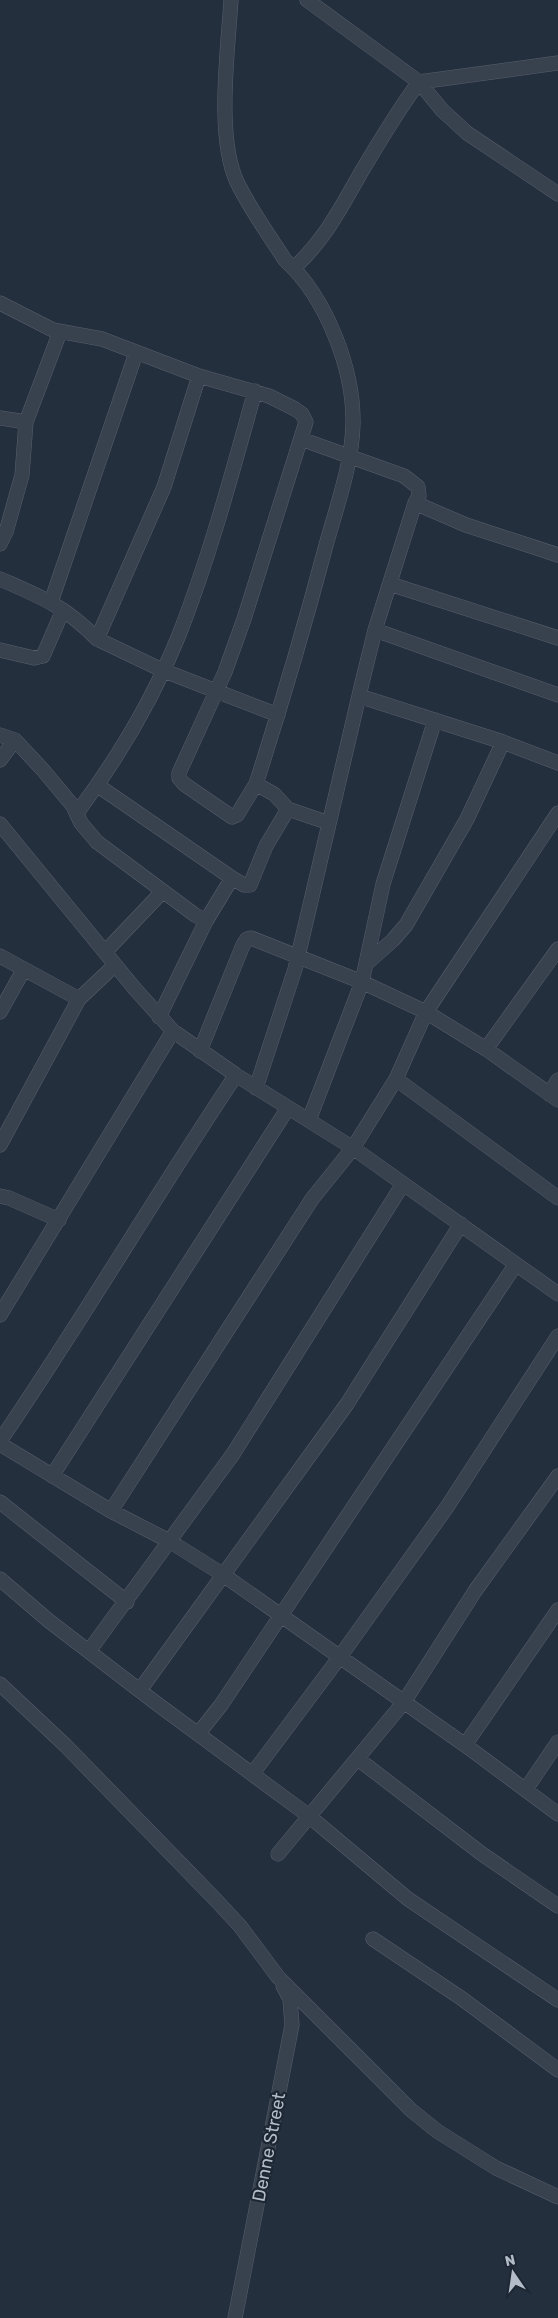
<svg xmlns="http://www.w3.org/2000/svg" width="558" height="2318" font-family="Rubik,sans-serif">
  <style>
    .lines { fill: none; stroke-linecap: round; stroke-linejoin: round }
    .minor-casing { stroke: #565f6c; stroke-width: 15 }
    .minor { stroke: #38414e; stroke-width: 14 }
    .labels { text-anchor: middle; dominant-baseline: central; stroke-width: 4.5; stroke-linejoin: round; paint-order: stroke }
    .street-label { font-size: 18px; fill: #b4bcc9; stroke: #1d2633 }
  </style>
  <rect width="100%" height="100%" fill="#242f3e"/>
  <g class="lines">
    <defs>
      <path id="minor" d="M 231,0 C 228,50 216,137 237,182 C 250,209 269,235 285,260 C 326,297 354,369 353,424 C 352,466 336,508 325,549 C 304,628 281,706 256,784 L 274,794 L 288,809
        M 307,0 L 419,82 L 442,110 L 467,133 L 558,194
        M 294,268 C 327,237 341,207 363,169 C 381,139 398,110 419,82 L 558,63
        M 0,303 L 53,330 L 102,339 L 199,376 L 269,396 L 295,409 L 302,414 L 306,422 L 244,619 L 225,672 L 179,773 L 179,778 L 184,784 L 232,817 L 237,815 L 256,784
        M 199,376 L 164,487 L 97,639 L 162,670 L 278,715
        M 0,418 L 26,422
        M 301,439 L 404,476 L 418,487 L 419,496 L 415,503
        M 0,544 L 6,532 L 22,475 L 26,422 L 60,332
        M 0,579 C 41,597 65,606 97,639
        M 390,584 L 558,638
        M 51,602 L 136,353
        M 375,630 L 558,695
        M 0,650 L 34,658 L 43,656 L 63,610
        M 359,696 L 503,742 L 558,763
        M 0,735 L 15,740 L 43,770 L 73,806 L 81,823 L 97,842 L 195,915 L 206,921
        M 0,760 L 15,740
        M 77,813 L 97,785
        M 0,824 L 135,989 L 173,1031 L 236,1075 L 353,1148 L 558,1294
        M 232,878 L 97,785 C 129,739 158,687 179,635 C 210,556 232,473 255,391
        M 105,952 L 163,891
        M 0,956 L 79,999
        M 367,963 L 393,940 L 406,925 L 467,819 L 503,742
        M 0,1012 L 24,969
        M 159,1017 L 206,921 L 232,878 L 244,885 L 250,885 L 266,846 L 288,809 L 329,823
        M 486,1049 L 558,949
        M 200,1051 L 243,945 L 247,939 L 251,938 L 362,982 L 426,1012 L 486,1049 L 558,1100
        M 396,1079 L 558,1198
        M 256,1088 L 295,969 L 362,683 L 375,630 L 415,503 L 466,525 L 558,555
        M 549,1094 L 558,1080
        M 309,1120 L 362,982 L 383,884 L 435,720
        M 0,1145 L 79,999 L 115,965
        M 0,1196 L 9,1198 L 59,1220
        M 0,1315 L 173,1031
        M 0,1441 C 82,1321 155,1196 236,1075
        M 0,1444 L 111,1511 L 171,1542 L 222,1574 L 465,1745 L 558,1814
        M 52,1476 L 288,1108
        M 0,1502 L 127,1602
        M 111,1511 L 312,1199 L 353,1148 L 396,1079 L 426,1012 L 558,813
        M 0,1579 L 49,1621 L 156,1703 L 309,1816 L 408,1899 L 558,2000
        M 89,1651 L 233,1454 L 403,1184
        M 0,1684 L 65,1745 L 214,1898 L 240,1926 L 278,1977 L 411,2110 L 437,2131 L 496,2168 L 558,2197
        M 140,1690 L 347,1404 L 461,1224
        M 198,1734 L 221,1705 L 516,1264
        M 465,1745 L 558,1610
        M 358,1759 L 482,1854 L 558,1906
        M 253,1773 L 339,1658 L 447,1507 L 558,1336
        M 526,1789 L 558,1742
        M 278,1854 L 404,1702 L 475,1591 L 558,1476
        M 373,1939 L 461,1998 L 558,2070
        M 235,2318 L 292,2025 L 290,1999 L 283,1986"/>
    </defs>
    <!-- minor casing -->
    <use href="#minor" class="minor-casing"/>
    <!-- minor -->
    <use href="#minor" class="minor"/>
  </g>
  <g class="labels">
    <!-- street labels -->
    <g class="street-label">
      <text transform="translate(269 2147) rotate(-79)">Denne Street</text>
    </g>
  </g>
  <!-- north arrow -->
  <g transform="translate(513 2273) rotate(347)" stroke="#1d2633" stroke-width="4" paint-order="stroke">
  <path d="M0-4L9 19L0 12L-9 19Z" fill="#b4bcc9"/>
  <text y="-8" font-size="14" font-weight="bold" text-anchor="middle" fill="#b4bcc9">N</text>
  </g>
</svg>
